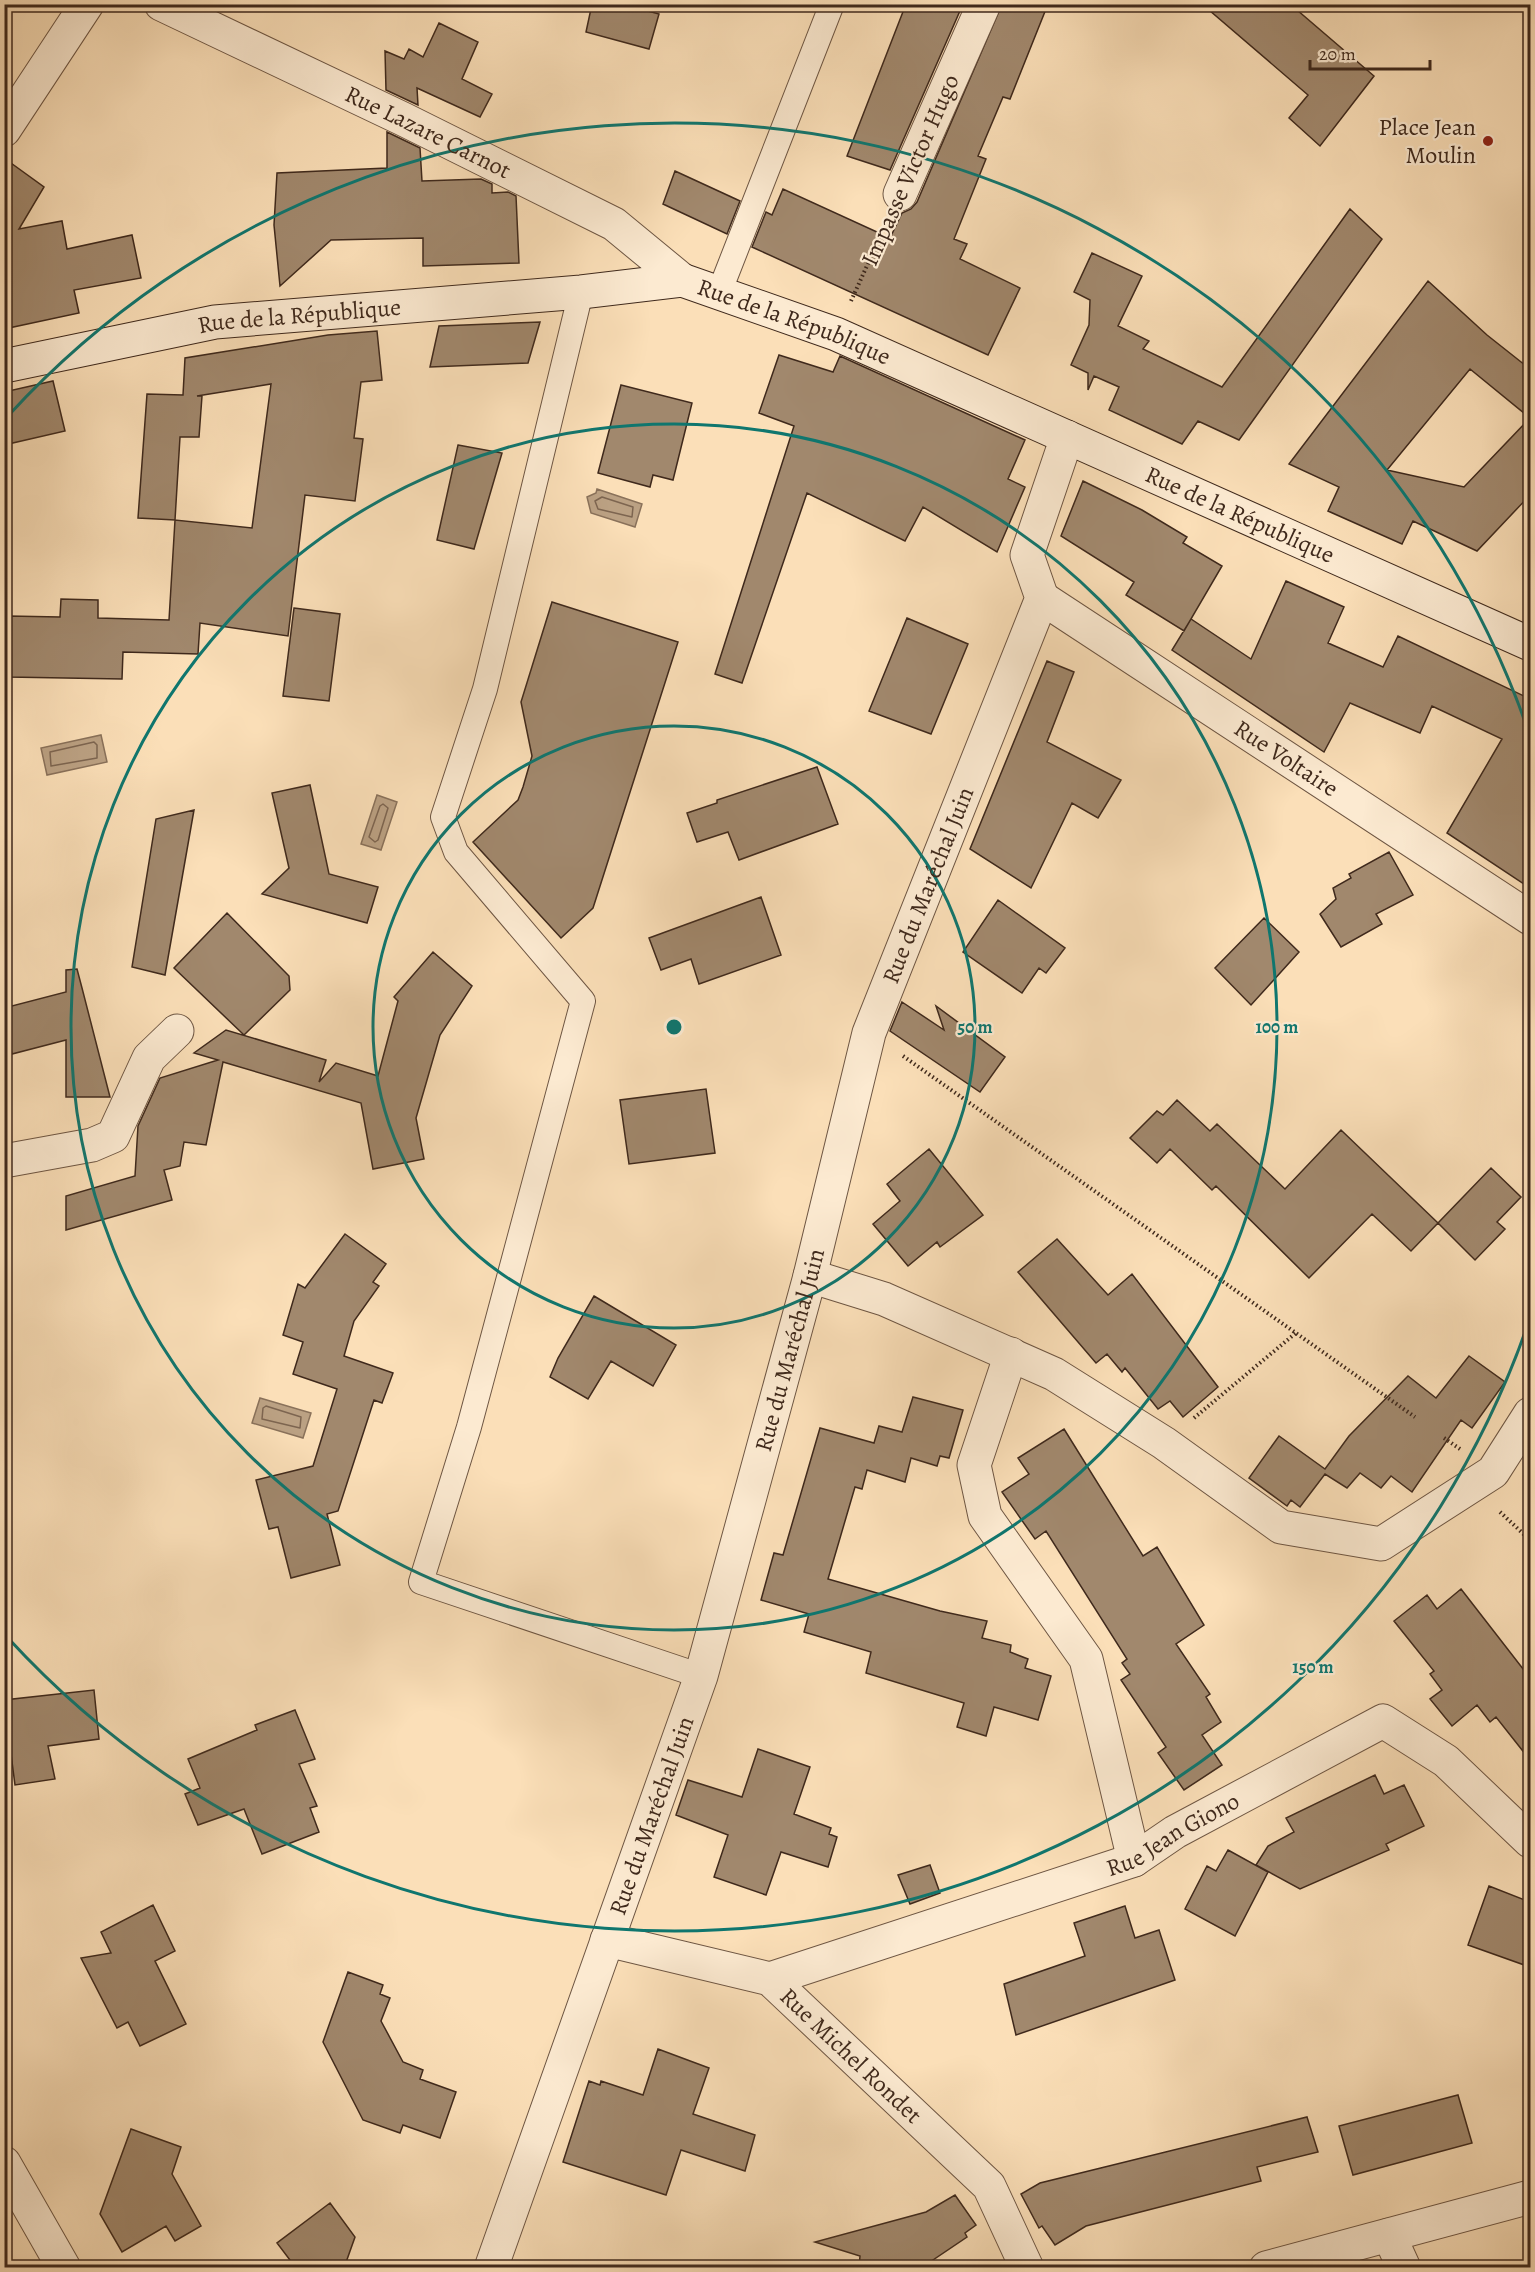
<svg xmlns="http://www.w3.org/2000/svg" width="1535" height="2272" font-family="Alegreya,serif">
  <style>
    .water { fill: #bba183; stroke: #89715a; stroke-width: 1.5 }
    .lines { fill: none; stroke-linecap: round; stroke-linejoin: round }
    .shore { stroke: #7d6550; stroke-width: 1.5 }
    .building { fill: #a1886d; stroke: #3f291c; stroke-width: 1.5; fill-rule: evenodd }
    .lane-casing { stroke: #6e5643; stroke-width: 26 }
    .street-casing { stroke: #6e5643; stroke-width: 35 }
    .secondary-casing { stroke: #3f291c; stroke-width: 35 }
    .path { stroke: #3f291c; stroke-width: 4; stroke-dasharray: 1.5 3; stroke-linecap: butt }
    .lane { stroke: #fcead1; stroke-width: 24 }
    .street { stroke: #fcead1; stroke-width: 33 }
    .secondary { stroke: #fcead1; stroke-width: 33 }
    .ring { fill: none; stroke: #0f766e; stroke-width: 3 }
    .poi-dot { fill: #8f2418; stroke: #fcead1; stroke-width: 2 }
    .labels { text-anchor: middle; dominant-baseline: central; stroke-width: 4.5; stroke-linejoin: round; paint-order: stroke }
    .poi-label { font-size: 24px; fill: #3f291c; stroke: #fcead1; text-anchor: end }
    .street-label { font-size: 24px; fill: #3f291c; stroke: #fcead1 }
    .centre { fill: #0f766e; stroke: #fcead1; stroke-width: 3 }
    .ring-label { font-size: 18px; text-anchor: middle; font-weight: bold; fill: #0f766e; stroke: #fcead1; stroke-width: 4.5; stroke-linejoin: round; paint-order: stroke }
  </style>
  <rect width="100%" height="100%" fill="#fbdfb8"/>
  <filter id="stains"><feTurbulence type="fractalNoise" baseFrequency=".00333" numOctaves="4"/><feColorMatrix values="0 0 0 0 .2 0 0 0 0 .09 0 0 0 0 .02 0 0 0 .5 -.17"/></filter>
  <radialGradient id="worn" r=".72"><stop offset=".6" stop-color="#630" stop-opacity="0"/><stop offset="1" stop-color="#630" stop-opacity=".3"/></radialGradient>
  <!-- water -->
  <path class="water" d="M 597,489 L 642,504 L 635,527 L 591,513 L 587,497 L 596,493 Z
    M 101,735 L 107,762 L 47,775 L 41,748 Z
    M 377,795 L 397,802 L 381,850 L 361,844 Z
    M 260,1398 L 311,1413 L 303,1438 L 252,1423 Z"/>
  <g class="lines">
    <!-- shore -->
    <path class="shore" d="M 602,497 L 633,507 L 632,517 L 598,509 L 595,501 Z
      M 94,742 L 97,745 L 97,758 L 51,766 L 50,752 Z
      M 383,804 L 388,808 L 378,840 L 375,842 L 369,837 L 380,806 Z
      M 266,1406 L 301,1417 L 300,1428 L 262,1419 L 263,1408 Z"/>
  </g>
  <!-- building -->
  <path class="building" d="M 592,4 L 622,4 L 659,14 L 649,49 L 586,32 Z
    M 906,4 L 963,4 L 890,170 L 847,156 Z
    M 1002,4 L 1048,4 L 1010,99 L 1003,97 L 978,156 L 986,159 L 954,239 L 967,244 L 960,259 L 1020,288 L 988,355 L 752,247 L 766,212 L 772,215 L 783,189 L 890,238 L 902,213 L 911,209 L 917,202 Z
    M 1202,4 L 1290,4 L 1374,76 L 1320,146 L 1289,118 L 1308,95 Z
    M 439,23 L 478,42 L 462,79 L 492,94 L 480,117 L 417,88 L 418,105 L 386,90 L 385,51 L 404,59 L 409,49 L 423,57 Z
    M 387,132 L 420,148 L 422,181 L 481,179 L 492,184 L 492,193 L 508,192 L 516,196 L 519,263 L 423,266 L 423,238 L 331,240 L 280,286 L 274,225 L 277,173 L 387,168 Z
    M 4,158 L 44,187 L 19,229 L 62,221 L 67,249 L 132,235 L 141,278 L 74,290 L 79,313 L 4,329 Z
    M 675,171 L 740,201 L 727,234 L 663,204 Z
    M 1350,209 L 1382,239 L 1239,440 L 1198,421 L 1182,444 L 1109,410 L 1119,387 L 1094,376 L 1088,390 L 1088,373 L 1071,365 L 1089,325 L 1090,300 L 1074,292 L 1092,253 L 1142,276 L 1118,326 L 1149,341 L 1143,349 L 1222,387 Z
    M 1428,281 L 1487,335 L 1530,369 L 1530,495 L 1477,551 L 1413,521 L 1402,544 L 1328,511 L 1339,487 L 1289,464 ZM 1470,369 L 1530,418 L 1464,487 L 1387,470 Z
    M 540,322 L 528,363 L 430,367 L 439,326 Z
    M 377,331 L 382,380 L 361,382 L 354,438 L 363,439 L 355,501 L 305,495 L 288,636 L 200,623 L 198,654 L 123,652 L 122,679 L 8,677 L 9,616 L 60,617 L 61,599 L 98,600 L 98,618 L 169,620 L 175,520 L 252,528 L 271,384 L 197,396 L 202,396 L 199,437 L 180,437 L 175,520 L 138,518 L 147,394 L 183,395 L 185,358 L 328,335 Z
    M 779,355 L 833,372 L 840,356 L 1025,440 L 1008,479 L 1025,487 L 997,552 L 923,507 L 905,541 L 807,493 L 742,683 L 715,674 L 794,426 L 759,413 Z
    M 53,381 L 65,431 L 4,445 L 4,392 Z
    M 621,385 L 692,403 L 673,480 L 653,475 L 650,487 L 598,473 Z
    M 458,445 L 502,453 L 474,549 L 437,540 Z
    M 1083,481 L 1142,510 L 1187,537 L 1183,543 L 1222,566 L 1184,631 L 1126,595 L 1134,582 L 1061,536 Z
    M 1286,581 L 1344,607 L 1328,643 L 1383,667 L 1398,636 L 1526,697 L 1530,690 L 1530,888 L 1447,833 L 1502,739 L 1432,706 L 1420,733 L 1350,703 L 1324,752 L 1172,650 L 1191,619 L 1251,659 Z
    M 552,602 L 678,642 L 593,908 L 561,938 L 473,842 L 518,800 L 523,787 L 532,756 L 521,702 Z
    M 294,608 L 340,614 L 329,701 L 283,696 Z
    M 907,618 L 968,644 L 931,734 L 869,711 Z
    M 1047,661 L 1074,672 L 1047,742 L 1121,780 L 1098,818 L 1072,803 L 1031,888 L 970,849 Z
    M 817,767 L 838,824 L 739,860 L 728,832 L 697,842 L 687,813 L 717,803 L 717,800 Z
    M 310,785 L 329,874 L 378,887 L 367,923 L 262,894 L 289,868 L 272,793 Z
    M 194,810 L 165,975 L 132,967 L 156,819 Z
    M 1389,852 L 1413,895 L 1376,914 L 1382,924 L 1341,947 L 1320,914 L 1336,899 L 1333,888 L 1351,878 L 1349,874 Z
    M 761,897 L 781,955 L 699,984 L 691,959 L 661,970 L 649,938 Z
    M 998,900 L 1065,948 L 1046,973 L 1039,968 L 1022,993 L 963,952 Z
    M 227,913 L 289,976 L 290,990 L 244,1035 L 174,968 Z
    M 1264,918 L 1299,952 L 1251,1005 L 1215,968 Z
    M 433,952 L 472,986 L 440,1035 L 416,1118 L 424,1159 L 373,1169 L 361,1103 L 223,1062 L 206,1145 L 184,1142 L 180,1166 L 164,1170 L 172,1200 L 66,1230 L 66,1196 L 135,1176 L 138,1126 L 160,1078 L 218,1060 L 194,1053 L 226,1030 L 326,1060 L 319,1082 L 336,1063 L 378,1076 L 398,1001 L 394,997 Z
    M 77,969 L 82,988 L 110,1097 L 66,1097 L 66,1040 L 12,1054 L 4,1022 L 4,1008 L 66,992 L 66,970 Z
    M 902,1002 L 944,1030 L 936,1006 L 1005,1057 L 980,1092 L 890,1031 Z
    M 706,1089 L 715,1153 L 629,1164 L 620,1100 Z
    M 1177,1100 L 1210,1131 L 1217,1124 L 1285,1189 L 1341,1130 L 1438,1223 L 1411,1251 L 1372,1214 L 1309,1278 L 1216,1186 L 1212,1190 L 1170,1149 L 1157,1163 L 1130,1138 L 1157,1111 L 1163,1115 Z
    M 929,1149 L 983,1215 L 940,1247 L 937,1242 L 908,1266 L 873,1224 L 900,1201 L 887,1184 Z
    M 1491,1168 L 1521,1197 L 1497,1222 L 1505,1229 L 1475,1260 L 1438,1223 Z
    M 345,1234 L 386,1264 L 373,1282 L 379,1286 L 354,1321 L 344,1356 L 393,1373 L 382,1403 L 374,1400 L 338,1511 L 327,1514 L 340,1565 L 291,1578 L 278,1527 L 269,1529 L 256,1480 L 313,1466 L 337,1389 L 293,1374 L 303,1342 L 283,1335 L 298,1284 L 305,1288 Z
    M 1057,1239 L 1108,1295 L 1132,1274 L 1218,1387 L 1183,1417 L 1170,1401 L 1158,1409 L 1125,1368 L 1122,1372 L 1107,1354 L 1096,1363 L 1018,1272 Z
    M 594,1296 L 676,1345 L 653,1386 L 611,1361 L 588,1399 L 550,1377 L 558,1358 Z
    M 1469,1356 L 1505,1382 L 1472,1428 L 1461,1420 L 1412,1492 L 1391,1476 L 1381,1488 L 1360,1473 L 1347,1488 L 1325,1474 L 1300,1507 L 1291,1500 L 1287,1506 L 1249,1478 L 1279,1436 L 1325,1469 L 1349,1436 L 1408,1376 L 1436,1398 Z
    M 913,1397 L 963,1410 L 949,1458 L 940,1456 L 937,1466 L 911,1458 L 905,1482 L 867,1470 L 862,1489 L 855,1487 L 828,1579 L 940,1611 L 987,1621 L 982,1638 L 1011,1645 L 1010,1652 L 1028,1659 L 1025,1668 L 1051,1676 L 1038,1720 L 994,1707 L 986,1736 L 957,1727 L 964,1703 L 866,1673 L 871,1652 L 804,1632 L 809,1614 L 761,1600 L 774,1553 L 783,1555 L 820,1428 L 874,1443 L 879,1426 L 902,1432 Z
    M 1064,1429 L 1143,1556 L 1157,1547 L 1204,1625 L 1176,1644 L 1210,1694 L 1206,1697 L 1221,1722 L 1202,1735 L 1222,1765 L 1184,1790 L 1158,1753 L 1166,1747 L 1121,1680 L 1130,1674 L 1122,1663 L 1127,1659 L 1046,1531 L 1035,1539 L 1002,1492 L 1029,1474 L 1018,1458 Z
    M 1461,1589 L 1530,1678 L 1530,1760 L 1496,1717 L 1490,1722 L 1477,1705 L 1452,1726 L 1430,1699 L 1442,1690 L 1430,1674 L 1434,1671 L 1394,1621 L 1427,1595 L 1437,1609 Z
    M 94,1690 L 99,1739 L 48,1746 L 55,1779 L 15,1785 L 4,1700 Z
    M 295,1710 L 315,1759 L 299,1764 L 317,1806 L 310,1808 L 319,1832 L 262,1854 L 244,1809 L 198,1825 L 185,1794 L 200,1788 L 188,1759 L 257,1730 L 255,1725 Z
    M 758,1749 L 810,1767 L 794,1814 L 831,1828 L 829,1834 L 837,1837 L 828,1867 L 781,1852 L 766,1895 L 714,1877 L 728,1835 L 676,1815 L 688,1780 L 742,1797 Z
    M 1375,1775 L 1384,1794 L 1404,1785 L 1424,1826 L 1386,1844 L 1389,1850 L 1300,1889 L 1256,1865 L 1268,1846 L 1294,1832 L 1286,1818 Z
    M 1228,1850 L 1268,1872 L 1235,1936 L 1185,1909 L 1207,1866 L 1216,1871 Z
    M 930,1865 L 940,1893 L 910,1904 L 898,1875 Z
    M 1489,1886 L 1530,1902 L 1530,1967 L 1468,1945 Z
    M 153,1905 L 175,1951 L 155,1961 L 186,2024 L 140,2046 L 128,2022 L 117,2028 L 81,1958 L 111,1953 L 101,1932 Z
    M 1125,1906 L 1135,1938 L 1159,1930 L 1175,1980 L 1016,2035 L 1004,1984 L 1085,1956 L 1074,1923 Z
    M 348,1972 L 383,1985 L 380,1994 L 390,1998 L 381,2021 L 403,2062 L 423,2070 L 420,2079 L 456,2092 L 440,2138 L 403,2125 L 400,2133 L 363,2120 L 323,2042 Z
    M 658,2049 L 709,2068 L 693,2114 L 755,2135 L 745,2171 L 681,2150 L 666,2195 L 563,2162 L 589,2081 L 600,2085 L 601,2081 L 643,2095 Z
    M 1458,2095 L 1472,2143 L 1353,2175 L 1339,2126 Z
    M 1307,2117 L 1318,2152 L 1257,2167 L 1261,2181 L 1086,2226 L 1055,2245 L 1042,2226 L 1039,2228 L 1021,2194 L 1040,2183 Z
    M 131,2129 L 181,2147 L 172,2174 L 201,2226 L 175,2241 L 166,2226 L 122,2252 L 100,2214 Z
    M 955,2195 L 976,2225 L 965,2233 L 967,2237 L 921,2268 L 859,2268 L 860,2256 L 815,2242 L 926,2212 Z
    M 330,2203 L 355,2237 L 344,2268 L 296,2268 L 277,2243 Z"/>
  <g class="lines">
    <defs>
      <path id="lane" d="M 581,292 L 485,689 L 443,817 L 456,852 L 583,1001 L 469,1427 L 421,1582 L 701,1676
        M 719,293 L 832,4"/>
      <g id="street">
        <path id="s1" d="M 161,4 L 403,119 L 614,224 L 682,280"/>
        <path d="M 4,130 L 87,4"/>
        <path d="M 900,194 L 984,4"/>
        <path id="s2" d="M 1042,598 L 1530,918"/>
        <path d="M 4,1161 L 92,1145 L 113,1136 L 149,1058 L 177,1031"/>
        <path d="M 810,1276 L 884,1299 L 1054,1374 L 1164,1443 L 1281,1527 L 1381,1544 L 1493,1472 L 1530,1414"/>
        <path d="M 1011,1354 L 974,1465 L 985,1516 L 1086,1659 L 1134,1860"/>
        <path id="s3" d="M 607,1940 L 770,1979 L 989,2186 L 1027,2268"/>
        <path id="s4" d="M 770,1979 L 1134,1860 L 1175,1832 L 1383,1721 L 1446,1761 L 1530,1841"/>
        <path d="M 4,2163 L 64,2268"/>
        <path d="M 1389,2235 L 1404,2268"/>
        <path id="s5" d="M 491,2268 L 701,1676 L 810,1276 L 869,1033 L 1042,598 L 1027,555 L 1067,437"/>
        <path d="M 1266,2268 L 1530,2197"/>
      </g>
      <g id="secondary">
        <path id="s6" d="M 4,366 L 215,322 L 581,292 L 682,280 L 836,334 L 1530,644"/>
      </g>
    </defs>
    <!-- lane casing -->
    <use href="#lane" class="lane-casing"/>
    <!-- street casing -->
    <use href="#street" class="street-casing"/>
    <!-- secondary casing -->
    <use href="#secondary" class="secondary-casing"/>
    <!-- path -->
    <path class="path" d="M 851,301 L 885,226
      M 903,1056 L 1415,1417
      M 1194,1418 L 1297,1332
      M 1444,1438 L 1460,1449
      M 1500,1512 L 1530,1540"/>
    <!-- lane -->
    <use href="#lane" class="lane"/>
    <!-- street -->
    <use href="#street" class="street"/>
    <!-- secondary -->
    <use href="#secondary" class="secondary"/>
  </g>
  <!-- distance rings -->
  <g class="ring">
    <circle cx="674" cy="1027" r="301"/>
    <circle cx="674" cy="1027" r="603"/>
    <path d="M1529 1321A904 904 0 0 1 8 1638M8 416A904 904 0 0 1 1529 733"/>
  </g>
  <!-- markers -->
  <circle class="poi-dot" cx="1488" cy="141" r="6"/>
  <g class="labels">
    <!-- poi labels -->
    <g class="poi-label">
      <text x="1476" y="127">Place Jean<tspan x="1476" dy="28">Moulin</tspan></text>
    </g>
    <!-- street labels -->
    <g class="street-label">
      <text stroke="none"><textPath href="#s1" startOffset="296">Rue Lazare Carnot</textPath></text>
      <text transform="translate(910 170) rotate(-66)">Impasse Victor Hugo</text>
      <text stroke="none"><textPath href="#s6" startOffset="300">Rue de la République</textPath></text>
      <text stroke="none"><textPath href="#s6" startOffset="804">Rue de la République</textPath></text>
      <text stroke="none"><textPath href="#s6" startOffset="1290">Rue de la République</textPath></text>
      <text stroke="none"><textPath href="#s2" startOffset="292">Rue Voltaire</textPath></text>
      <text stroke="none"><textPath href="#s5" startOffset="1452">Rue du Maréchal Juin</textPath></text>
      <text stroke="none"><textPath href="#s5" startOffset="966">Rue du Maréchal Juin</textPath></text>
      <text stroke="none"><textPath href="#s5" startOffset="480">Rue du Maréchal Juin</textPath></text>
      <text stroke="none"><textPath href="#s4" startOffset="429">Rue Jean Giono</textPath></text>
      <text stroke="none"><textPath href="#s3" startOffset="279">Rue Michel Rondet</textPath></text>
    </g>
  </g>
  <circle cx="674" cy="1027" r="9" class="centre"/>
  <g class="ring-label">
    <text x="975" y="1033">50 m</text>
    <text x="1277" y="1033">100 m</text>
    <text x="1313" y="1673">150 m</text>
  </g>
  <!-- margin -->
  <rect width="1535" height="2272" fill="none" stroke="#fbdfb8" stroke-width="24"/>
  <rect x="6" y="6" width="1523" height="2260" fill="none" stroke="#3f291c" stroke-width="3"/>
  <rect x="12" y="12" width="1511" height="2248" fill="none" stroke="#3f291c" stroke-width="1.5"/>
  <!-- scale -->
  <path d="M1310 60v9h120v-9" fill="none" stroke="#3f291c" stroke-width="3"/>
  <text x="1319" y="60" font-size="18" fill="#3f291c" stroke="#fcead1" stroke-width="4.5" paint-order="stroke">20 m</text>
  <rect width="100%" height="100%" filter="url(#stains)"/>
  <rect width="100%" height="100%" fill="url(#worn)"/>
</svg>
